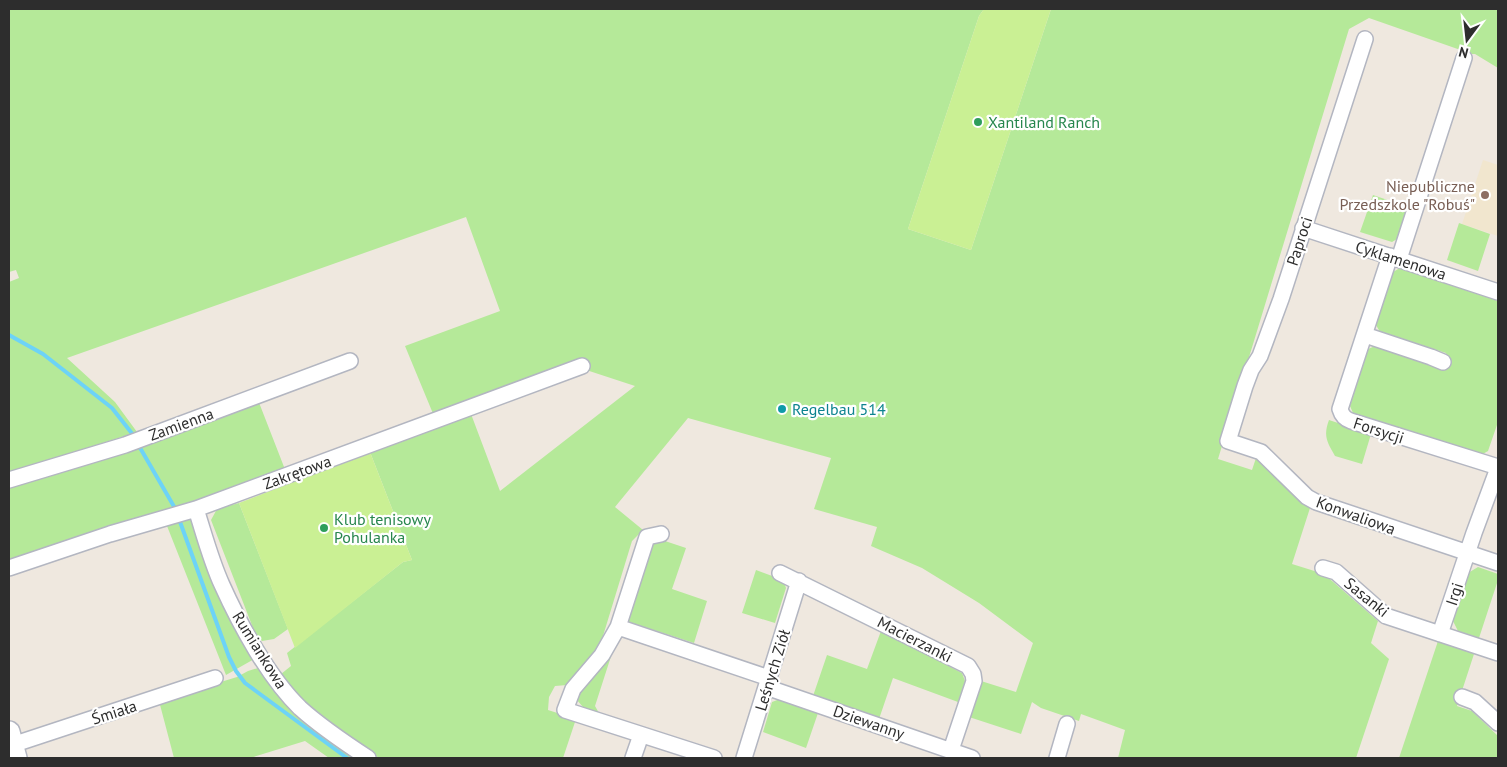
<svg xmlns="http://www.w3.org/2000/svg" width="1507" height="767" font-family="'PT Sans',sans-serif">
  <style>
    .education { fill: #f1e6ce }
    .green { fill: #b5e999 }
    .pitch { fill: #caf094 }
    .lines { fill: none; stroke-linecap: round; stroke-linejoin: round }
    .stream { stroke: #6dd3f7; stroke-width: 4 }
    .street-casing { stroke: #b3b6c1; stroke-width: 18 }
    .secondary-casing { stroke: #b3b6c1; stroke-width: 24 }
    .street { stroke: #fff; stroke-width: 15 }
    .secondary { stroke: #fff; stroke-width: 21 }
    .leisure-dot { fill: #2e9e5b; stroke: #fff; stroke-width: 2 }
    .education-dot { fill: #8d6e63; stroke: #fff; stroke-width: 2 }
    .culture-dot { fill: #0f9aa8; stroke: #fff; stroke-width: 2 }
    .labels { text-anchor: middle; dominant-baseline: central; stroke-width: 4.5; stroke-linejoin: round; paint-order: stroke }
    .leisure-label { font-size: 16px; fill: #27864d; stroke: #fff; text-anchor: start }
    .education-label { font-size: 16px; fill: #785e54; stroke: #fff; text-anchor: end }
    .street-label { font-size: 16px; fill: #2d2d2d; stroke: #fff }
    .culture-label { font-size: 16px; fill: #0d838f; stroke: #fff; text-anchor: start }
  </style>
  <rect width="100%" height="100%" fill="#efe8df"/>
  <!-- education -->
  <path class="education" d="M 1483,160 L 1498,165 L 1498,236 L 1462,224 Z"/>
  <!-- green -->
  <path class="green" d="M 9,9 L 984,9 L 979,16 L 908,229 L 971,250 L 1051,9 L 1498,9 L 1498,68 L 1475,54 L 1472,54 L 1369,18 L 1349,29 L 1218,459 L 1252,470 L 1256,458 L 1310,508 L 1292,564 L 1324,574 L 1378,621 L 1371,643 L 1389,659 L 1356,758 L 1118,758 L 1125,730 L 1081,714 L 1079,721 L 1041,708 L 1032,702 L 1021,734 L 969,717 L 981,681 L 1016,692 L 1033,643 L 979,603 L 922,568 L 871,546 L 877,527 L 814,509 L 831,458 L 688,418 L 615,507 L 643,530 L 632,541 L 599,649 L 567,685 L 555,686 L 549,697 L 548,710 L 576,719 L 563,758 L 379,758 L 352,739 L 299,697 L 281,674 L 291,666 L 287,653 L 403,562 L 412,560 L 370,452 L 471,414 L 500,491 L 635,386 L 571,365 L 434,416 L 405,346 L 500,311 L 466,217 L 67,358 L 115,402 L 137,432 L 9,473 L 9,282 L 19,278 L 16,270 L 9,272 Z
    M 1373,195 L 1408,207 L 1397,239 L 1392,242 L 1360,232 Z
    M 1459,223 L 1490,234 L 1478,271 L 1447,260 Z
    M 1400,268 L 1498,301 L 1498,422 L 1488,451 L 1481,455 L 1353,413 L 1350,406 L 1368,349 L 1375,346 L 1448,362 L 1446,353 L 1380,332 L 1376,325 L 1393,272 Z
    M 258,400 L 286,472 L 9,563 L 9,483 Z
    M 1329,420 L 1371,434 L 1362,464 L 1335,456 C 1327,442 1323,436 1329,420 Z
    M 239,503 L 288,629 L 274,639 L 262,641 L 255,633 L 211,520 L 217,509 Z
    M 189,517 L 194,520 L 256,658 L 226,675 L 167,526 L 167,524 Z
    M 659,539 L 686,548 L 672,589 L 707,601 L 694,643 L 629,622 L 624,615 L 646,550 Z
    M 1478,567 L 1498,574 L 1498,580 L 1479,638 L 1458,631 L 1452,619 L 1468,573 Z
    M 756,570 L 783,580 L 786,588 L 775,623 L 742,613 Z
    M 881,631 L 962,673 L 965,681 L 958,702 L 893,678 L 879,719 L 813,696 L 827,655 L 867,669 Z
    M 1438,641 L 1474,654 L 1457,706 L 1472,711 L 1498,736 L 1498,758 L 1399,758 Z
    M 614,647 L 595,706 L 599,713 L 583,707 L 576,699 L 576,692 Z
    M 258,668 L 266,669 L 359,758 L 329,758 L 305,741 L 250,758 L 174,758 L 159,701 L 237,677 L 248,671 Z
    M 780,699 L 818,713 L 806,748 L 763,732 L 772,702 Z"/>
  <!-- pitch -->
  <path class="pitch" d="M 984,9 L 1051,9 L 971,250 L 908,229 L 979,16 Z
    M 370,452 L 412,560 L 403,562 L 295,648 L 239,503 Z"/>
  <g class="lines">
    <!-- stream -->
    <path class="stream" d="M 9,335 L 43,354 L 112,408 L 134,436
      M 139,446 L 176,510
      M 179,519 L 229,657 L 236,671 L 245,683 L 347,758"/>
    <defs>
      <path id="street" d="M 1365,39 L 1281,299 L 1260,356 L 1251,370 L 1245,386 L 1228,441 L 1261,452 L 1307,497 L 1316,502 L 1498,563
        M 1303,228 L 1498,292
        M 1390,256 L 1340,409 C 1342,416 1345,419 1351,421 L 1498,467
        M 1399,259 L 1464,58
        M 1365,335 L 1431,357 L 1443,362
        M 9,480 L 125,445 L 350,361
        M 196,509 C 204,534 211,561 222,585 C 240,625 269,678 300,708 C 321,727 345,743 368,758
        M 661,534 L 647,537 L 618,627 L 602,655 L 573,689 L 565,710 L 714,758
        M 9,568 L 110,534 L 196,509 L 582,366
        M 1323,568 L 1336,572 L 1386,616 L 1498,653
        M 780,573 L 968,666 L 973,674 L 974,681 L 951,750
        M 618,627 L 769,678
        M 1440,634 L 1474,533 L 1498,468
        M 766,687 L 972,758
        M 1462,697 L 1475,702 L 1498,723
        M 12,745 L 215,678
        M 633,758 L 641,735
        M 744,758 L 799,581
        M 1057,758 L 1067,724"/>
      <path id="secondary" d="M 9,732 L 16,758"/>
    </defs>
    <!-- street casing -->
    <use href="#street" class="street-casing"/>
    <!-- secondary casing -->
    <use href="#secondary" class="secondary-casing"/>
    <!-- street -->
    <use href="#street" class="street"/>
    <!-- secondary -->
    <use href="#secondary" class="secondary"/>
  </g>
  <!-- markers -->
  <g class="leisure-dot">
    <circle cx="978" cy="122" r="5"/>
    <circle cx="324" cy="528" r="5"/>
  </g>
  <circle class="education-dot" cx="1485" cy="195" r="5"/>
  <circle class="culture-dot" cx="782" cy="409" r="5"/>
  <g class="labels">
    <!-- leisure labels -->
    <g class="leisure-label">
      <text x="988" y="122">Xantiland Ranch</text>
      <text x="334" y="519">Klub tenisowy<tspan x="334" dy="18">Pohulanka</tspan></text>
    </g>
    <!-- education labels -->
    <g class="education-label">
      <text x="1475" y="186">Niepubliczne<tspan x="1475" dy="18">Przedszkole "Robuś"</tspan></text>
    </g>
    <!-- street labels -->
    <g class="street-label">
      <text transform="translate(1299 241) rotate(-72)">Paproci</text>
      <text transform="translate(1401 260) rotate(18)">Cyklamenowa</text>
      <text transform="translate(181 424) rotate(-20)">Zamienna</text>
      <text transform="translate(1379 430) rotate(18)">Forsycji</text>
      <text transform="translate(297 472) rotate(-20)">Zakrętowa</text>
      <text transform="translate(1356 515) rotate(20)">Konwaliowa</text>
      <text transform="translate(1454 594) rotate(-72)">Irgi</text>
      <text transform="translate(1367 597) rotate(39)">Sasanki</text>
      <text transform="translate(915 639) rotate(27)">Macierzanki</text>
      <text transform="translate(260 650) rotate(58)">Rumiankowa</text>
      <text transform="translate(772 670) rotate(-73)">Leśnych Ziół</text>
      <text transform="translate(114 712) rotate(-18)">Śmiała</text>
      <text transform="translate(869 722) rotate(19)">Dziewanny</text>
    </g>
    <!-- culture labels -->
    <g class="culture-label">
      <text x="792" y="409">Regelbau 514</text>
    </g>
  </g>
  <!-- border -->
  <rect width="1507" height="767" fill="none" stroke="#2d2d2d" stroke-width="20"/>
  <!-- north arrow -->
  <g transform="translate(1467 40) rotate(195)" stroke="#ffffff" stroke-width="4" paint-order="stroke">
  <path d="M0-4L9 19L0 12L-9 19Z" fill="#2d2d2d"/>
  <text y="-8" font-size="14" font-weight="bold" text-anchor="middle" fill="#2d2d2d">N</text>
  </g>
</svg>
